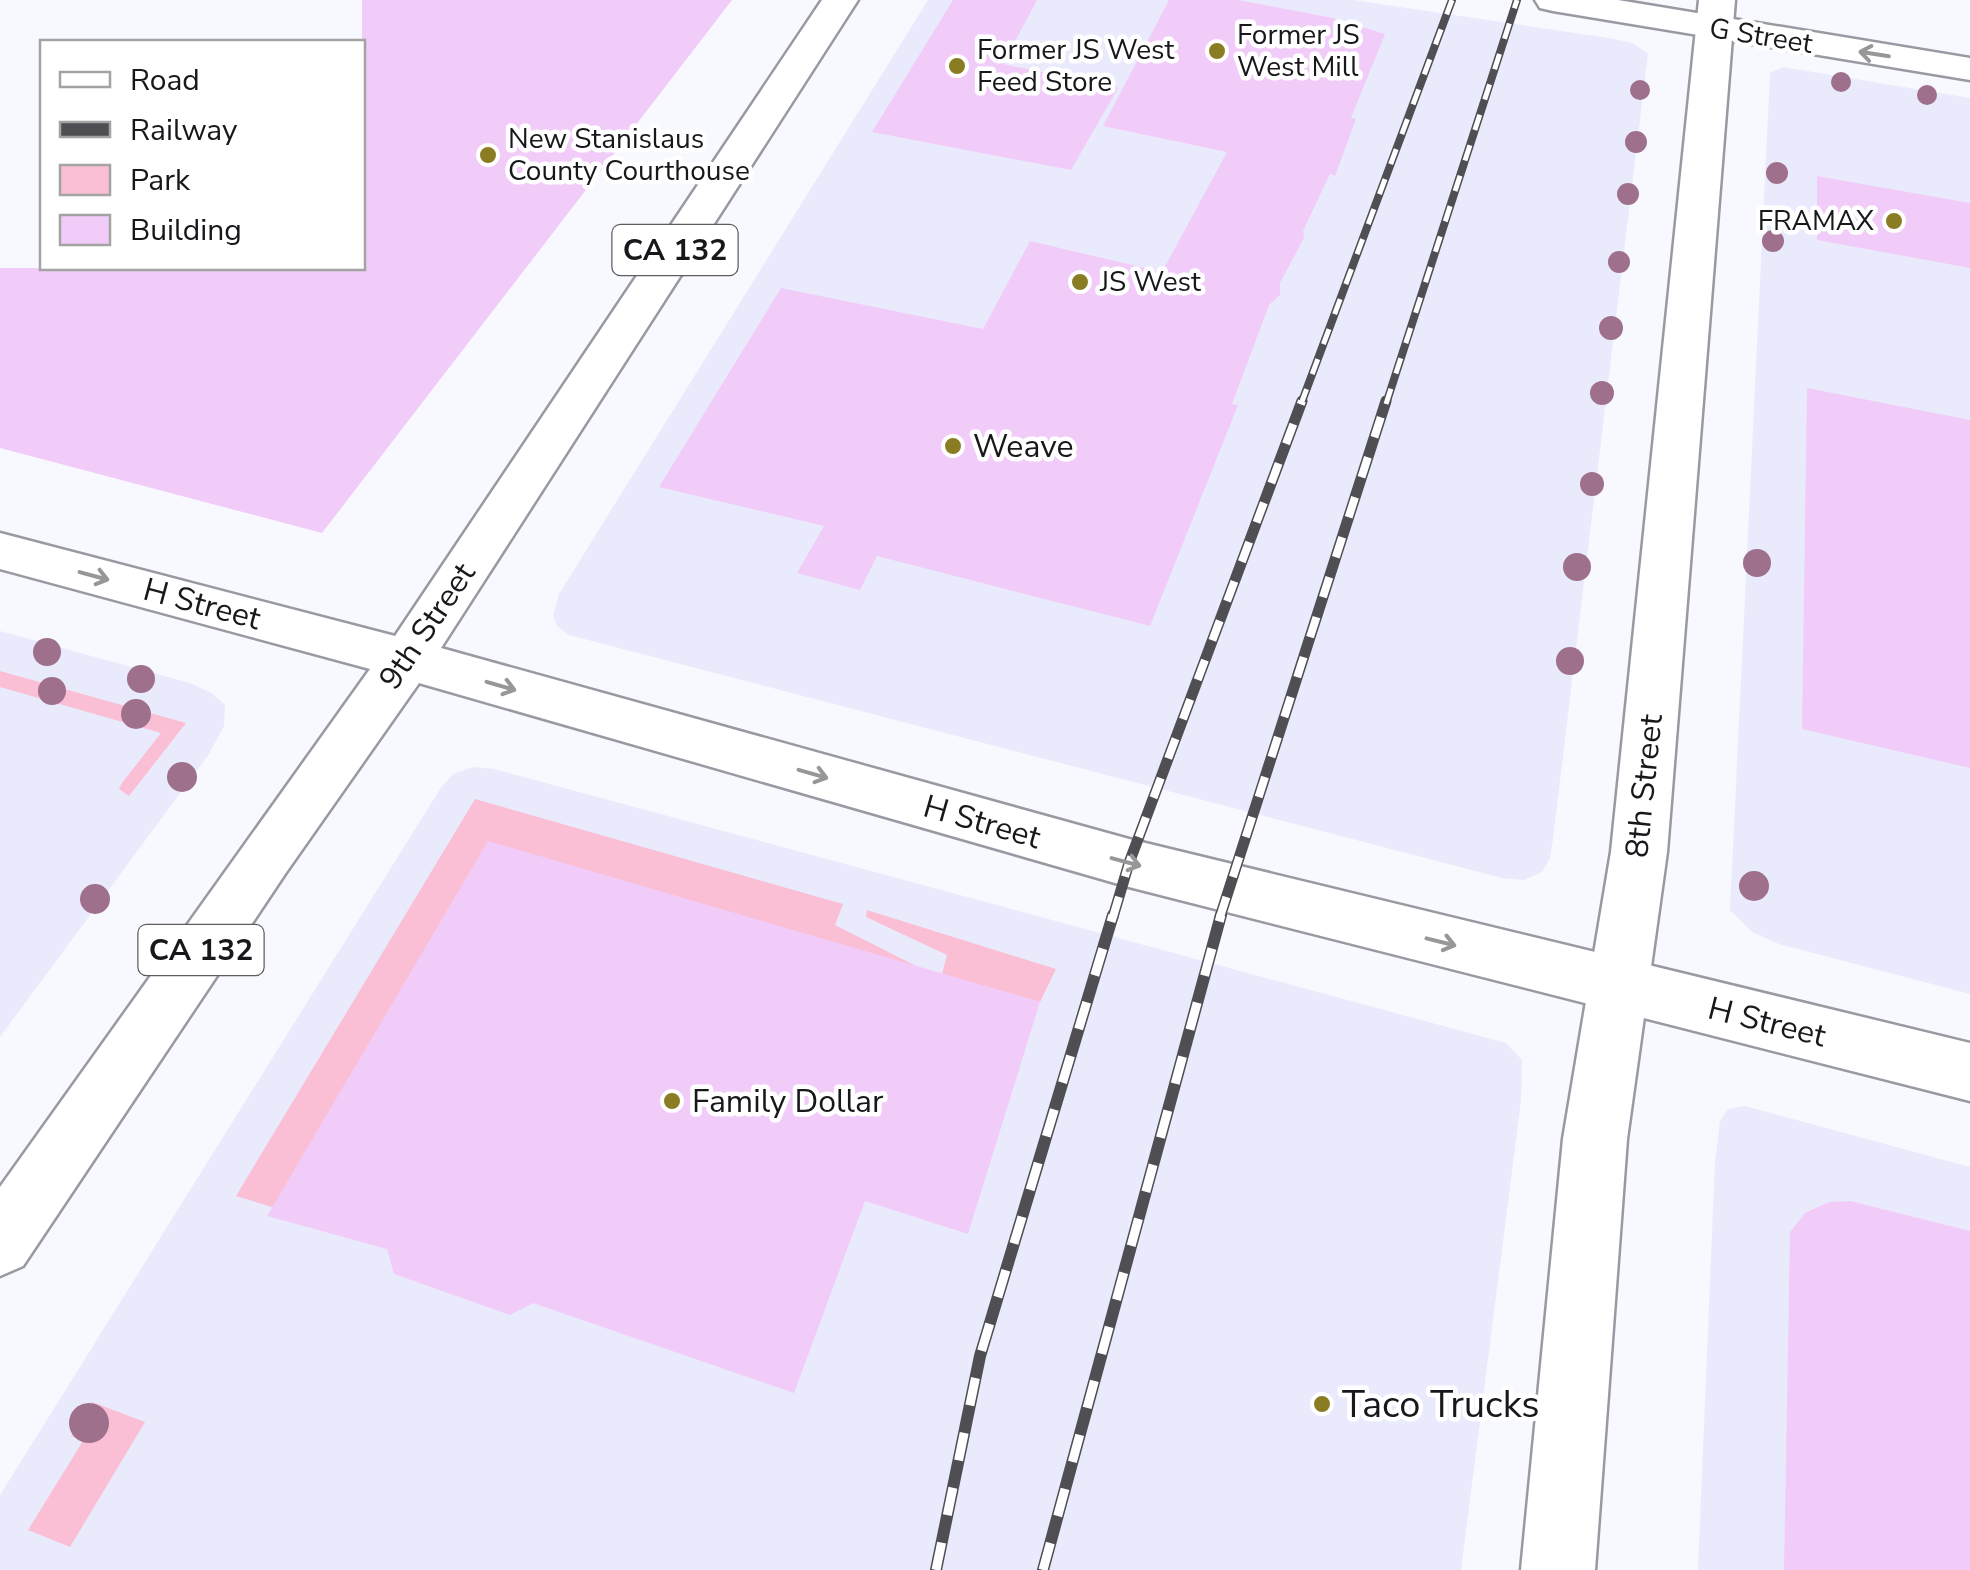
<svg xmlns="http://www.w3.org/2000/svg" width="1970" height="1570" font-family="'Nunito Sans',sans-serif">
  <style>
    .built { fill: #eaeafd }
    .green { fill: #fabfd4 }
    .building { fill: #f2ccf8 }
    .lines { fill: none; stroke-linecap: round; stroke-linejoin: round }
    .minor-casing { stroke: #9999a4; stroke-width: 5 }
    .major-casing { stroke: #9999a4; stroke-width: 5 }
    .minor { fill: #fff; fill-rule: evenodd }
    .major { fill: #fff; fill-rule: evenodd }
    .rail-far2-casing { stroke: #4e4e53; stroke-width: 8 }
    .rail-far1-casing { stroke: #4e4e53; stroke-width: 11 }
    .rail-casing { stroke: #4e4e53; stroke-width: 12 }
    .rail-far2 { stroke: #fff; stroke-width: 5; stroke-dasharray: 16; stroke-linecap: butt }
    .rail-far1 { stroke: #fff; stroke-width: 8; stroke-dasharray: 21; stroke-linecap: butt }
    .rail { stroke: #fff; stroke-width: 9; stroke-dasharray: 28; stroke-linecap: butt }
    .tree { fill: #9e708c }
    .oneway { stroke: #979799 }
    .poi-dot { fill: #897c22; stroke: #fff; stroke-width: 4 }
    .labels { text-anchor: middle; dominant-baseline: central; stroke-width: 9; stroke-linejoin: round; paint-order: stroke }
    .far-poi-label { font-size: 28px; fill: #18181c; stroke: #fff; text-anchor: start }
    .far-street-label { font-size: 28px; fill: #18181c; stroke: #fff }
    .shield { fill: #fff; stroke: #5d5d60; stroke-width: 2.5 }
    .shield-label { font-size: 30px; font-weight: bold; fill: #18181c }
    .poi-label { font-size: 32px; fill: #18181c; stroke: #fff; text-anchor: start }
    .street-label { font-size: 32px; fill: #18181c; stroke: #fff }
    .near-poi-label { font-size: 38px; fill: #18181c; stroke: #fff; text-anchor: start }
  </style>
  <rect width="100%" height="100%" fill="#f8f8ff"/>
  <!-- built -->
  <path class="built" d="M 928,0 L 1353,0 L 1615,39 L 1632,43 L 1648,53 L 1553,839 L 1550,858 L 1542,872 L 1524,880 L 1502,878 L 569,635 L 557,626 L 553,616 L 559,594 Z
    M 1783,67 L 1970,98 L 1970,994 L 1779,944 L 1752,932 L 1730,910 L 1770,73 Z
    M 0,631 L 190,683 L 213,694 L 225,705 L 224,726 L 209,754 L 0,1037 Z
    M 473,767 L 494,769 L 1506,1043 L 1522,1060 L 1521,1101 L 1461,1570 L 0,1570 L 0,1495 L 440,789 L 453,774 Z
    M 1745,1106 L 1970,1167 L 1970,1570 L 1698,1570 L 1715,1162 L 1720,1121 L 1728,1109 Z"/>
  <!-- green -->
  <path class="green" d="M 0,671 L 186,723 L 129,796 L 119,789 L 122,783 L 161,733 L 0,687 Z
    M 475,799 L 843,904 L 835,925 L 916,966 L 272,1207 L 236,1196 Z
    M 867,910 L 1056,969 L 1040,1002 L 942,974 L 947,955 L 866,917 Z
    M 92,1402 L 145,1422 L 70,1547 L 28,1530 L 83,1441 L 71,1436 Z"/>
  <!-- building -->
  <path class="building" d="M 362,0 L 732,0 L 322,533 L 0,448 L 0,268 L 362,268 Z
    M 953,0 L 1037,0 L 1003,64 L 1118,88 L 1071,170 L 872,132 Z
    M 1169,0 L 1238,0 L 1333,18 L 1385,34 L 1351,118 L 1356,119 L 1335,176 L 1330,174 L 1303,231 L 1304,238 L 1280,283 L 1280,295 L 1269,305 L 1232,404 L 1238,405 L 1150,626 L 877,556 L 860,590 L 797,573 L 824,526 L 659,487 L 781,288 L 983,329 L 1030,241 L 1162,272 L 1227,152 L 1103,126 Z
    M 1817,176 L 1970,203 L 1970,268 L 1817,240 Z
    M 1807,388 L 1970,420 L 1970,768 L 1802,729 Z
    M 488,841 L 1040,1002 L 968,1234 L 865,1201 L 794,1393 L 533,1303 L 510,1315 L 394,1274 L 387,1249 L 267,1216 Z
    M 1850,1201 L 1970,1231 L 1970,1570 L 1784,1570 L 1790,1232 L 1805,1213 L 1829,1202 Z"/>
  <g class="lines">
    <defs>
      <path id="minor" d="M 1699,0 L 1735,0 L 1667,852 L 1627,1139 L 1595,1570 L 1521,1570 L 1563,1139 L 1611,852 Z"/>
      <path id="major" d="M 822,0 L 858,0 L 441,648 L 1129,839 L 1970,1043 L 1970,1101 L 1129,887 L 419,683 L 285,874 L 23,1266 L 0,1276 L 0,1187 L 370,669 L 0,569 L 0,533 L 395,636 Z
        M 1535,0 L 1618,0 L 1970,58 L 1970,80 L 1553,11 L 1540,8 Z"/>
    </defs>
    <!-- minor casing -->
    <use href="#minor" class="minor-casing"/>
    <!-- major casing -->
    <use href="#major" class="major-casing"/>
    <!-- minor -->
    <use href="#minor" class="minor"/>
    <!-- major -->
    <use href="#major" class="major"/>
    <defs>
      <path id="rail-far2" d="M 1301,404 L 1452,0
        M 1386,404 L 1517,0"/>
      <path id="rail-far1" d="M 1113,917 L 1129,863 L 1302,401
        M 1220,917 L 1386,401"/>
      <path id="rail" d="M 936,1570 L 980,1356 L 1113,915
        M 1043,1570 L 1221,915"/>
    </defs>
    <!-- rail-far2 casing -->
    <use href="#rail-far2" class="rail-far2-casing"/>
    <!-- rail-far1 casing -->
    <use href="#rail-far1" class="rail-far1-casing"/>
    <!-- rail casing -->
    <use href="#rail" class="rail-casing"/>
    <!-- rail-far2 -->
    <use href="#rail-far2" class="rail-far2"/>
    <!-- rail-far1 -->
    <use href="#rail-far1" class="rail-far1"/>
    <!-- rail -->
    <use href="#rail" class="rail"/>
  </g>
  <!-- trees -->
  <g class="tree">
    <circle cx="1841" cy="82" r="10"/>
    <circle cx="1640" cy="90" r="10"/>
    <circle cx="1927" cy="95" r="10"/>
    <circle cx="1636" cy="142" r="11"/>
    <circle cx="1777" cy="173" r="11"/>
    <circle cx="1628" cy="194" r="11"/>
    <circle cx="1773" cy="241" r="11"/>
    <circle cx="1619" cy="262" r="11"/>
    <circle cx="1611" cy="328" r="12"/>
    <circle cx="1602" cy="393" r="12"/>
    <circle cx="1592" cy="484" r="12"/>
    <circle cx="1757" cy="563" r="14"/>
    <circle cx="1577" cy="567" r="14"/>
    <circle cx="47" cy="652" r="14"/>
    <circle cx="1570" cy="661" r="14"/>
    <circle cx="141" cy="679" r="14"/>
    <circle cx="52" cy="691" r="14"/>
    <circle cx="136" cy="714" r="15"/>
    <circle cx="182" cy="777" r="15"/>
    <circle cx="1754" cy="886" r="15"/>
    <circle cx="95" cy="899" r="15"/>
    <circle cx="89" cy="1423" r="20"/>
  </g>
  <!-- one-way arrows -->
  <defs><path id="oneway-shaft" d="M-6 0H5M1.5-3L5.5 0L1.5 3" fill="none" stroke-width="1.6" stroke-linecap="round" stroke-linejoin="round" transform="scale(2.5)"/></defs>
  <g class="oneway">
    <use href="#oneway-shaft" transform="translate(1874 54) rotate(-171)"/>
    <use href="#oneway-shaft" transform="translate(94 576) rotate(15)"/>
    <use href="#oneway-shaft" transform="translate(501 686) rotate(16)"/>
    <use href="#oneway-shaft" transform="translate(813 774) rotate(16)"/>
    <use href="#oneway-shaft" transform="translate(1126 862) rotate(15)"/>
    <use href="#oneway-shaft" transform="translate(1441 942) rotate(14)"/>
  </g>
  <!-- markers -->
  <g class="poi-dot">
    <circle cx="1217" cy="51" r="10"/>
    <circle cx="957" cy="66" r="10"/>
    <circle cx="488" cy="155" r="10"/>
    <circle cx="1894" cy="221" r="10"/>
    <circle cx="1080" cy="282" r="10"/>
    <circle cx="953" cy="446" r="10"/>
    <circle cx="672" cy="1101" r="10"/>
    <circle cx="1322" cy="1404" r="10"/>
  </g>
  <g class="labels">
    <!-- far-poi labels -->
    <g class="far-poi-label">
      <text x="1237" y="35">Former JS<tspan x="1237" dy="32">West Mill</tspan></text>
      <text x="977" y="50">Former JS West<tspan x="977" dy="32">Feed Store</tspan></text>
      <text x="508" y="139">New Stanislaus<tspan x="508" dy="32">County Courthouse</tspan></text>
      <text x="1874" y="221" text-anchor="end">FRAMAX</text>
      <text x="1100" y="282">JS West</text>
    </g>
    <!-- far-street labels -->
    <g class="far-street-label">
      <text transform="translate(1761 36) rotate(9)">G Street</text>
    </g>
    <!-- shield labels -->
    <g class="shield">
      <rect x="612.5" y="225" width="125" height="50" rx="8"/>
      <rect x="138.5" y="925" width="125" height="50" rx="8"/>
    </g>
    <g class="shield-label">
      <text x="675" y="250">CA 132</text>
      <text x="201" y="950">CA 132</text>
    </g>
    <!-- poi labels -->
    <g class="poi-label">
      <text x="973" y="446">Weave</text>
      <text x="692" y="1101">Family Dollar</text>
    </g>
    <!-- street labels -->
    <g class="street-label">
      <text transform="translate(202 604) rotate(15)">H Street</text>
      <text transform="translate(427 626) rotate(-56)">9th Street</text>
      <text transform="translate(1644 786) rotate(-84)">8th Street</text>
      <text transform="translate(982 822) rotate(16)">H Street</text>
      <text transform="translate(1767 1022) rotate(14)">H Street</text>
    </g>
    <!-- near-poi labels -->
    <g class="near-poi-label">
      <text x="1342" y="1404">Taco Trucks</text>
    </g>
  </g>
  <!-- legend -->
  <rect x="40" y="40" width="325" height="230" fill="#ffffff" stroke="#a3a3a4" stroke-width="2.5"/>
  <rect x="60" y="72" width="50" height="15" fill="#ffffff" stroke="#a3a3a4" stroke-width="2.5"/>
  <text x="130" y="90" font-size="30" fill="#18181c">Road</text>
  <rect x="60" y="122" width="50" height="15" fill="#4e4e53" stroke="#a3a3a4" stroke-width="2.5"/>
  <text x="130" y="140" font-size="30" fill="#18181c">Railway</text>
  <rect x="60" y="165" width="50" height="30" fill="#fabfd4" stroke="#a3a3a4" stroke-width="2.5"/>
  <text x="130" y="190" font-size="30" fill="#18181c">Park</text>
  <rect x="60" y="215" width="50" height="30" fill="#f2ccf8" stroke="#a3a3a4" stroke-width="2.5"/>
  <text x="130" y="240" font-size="30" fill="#18181c">Building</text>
</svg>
